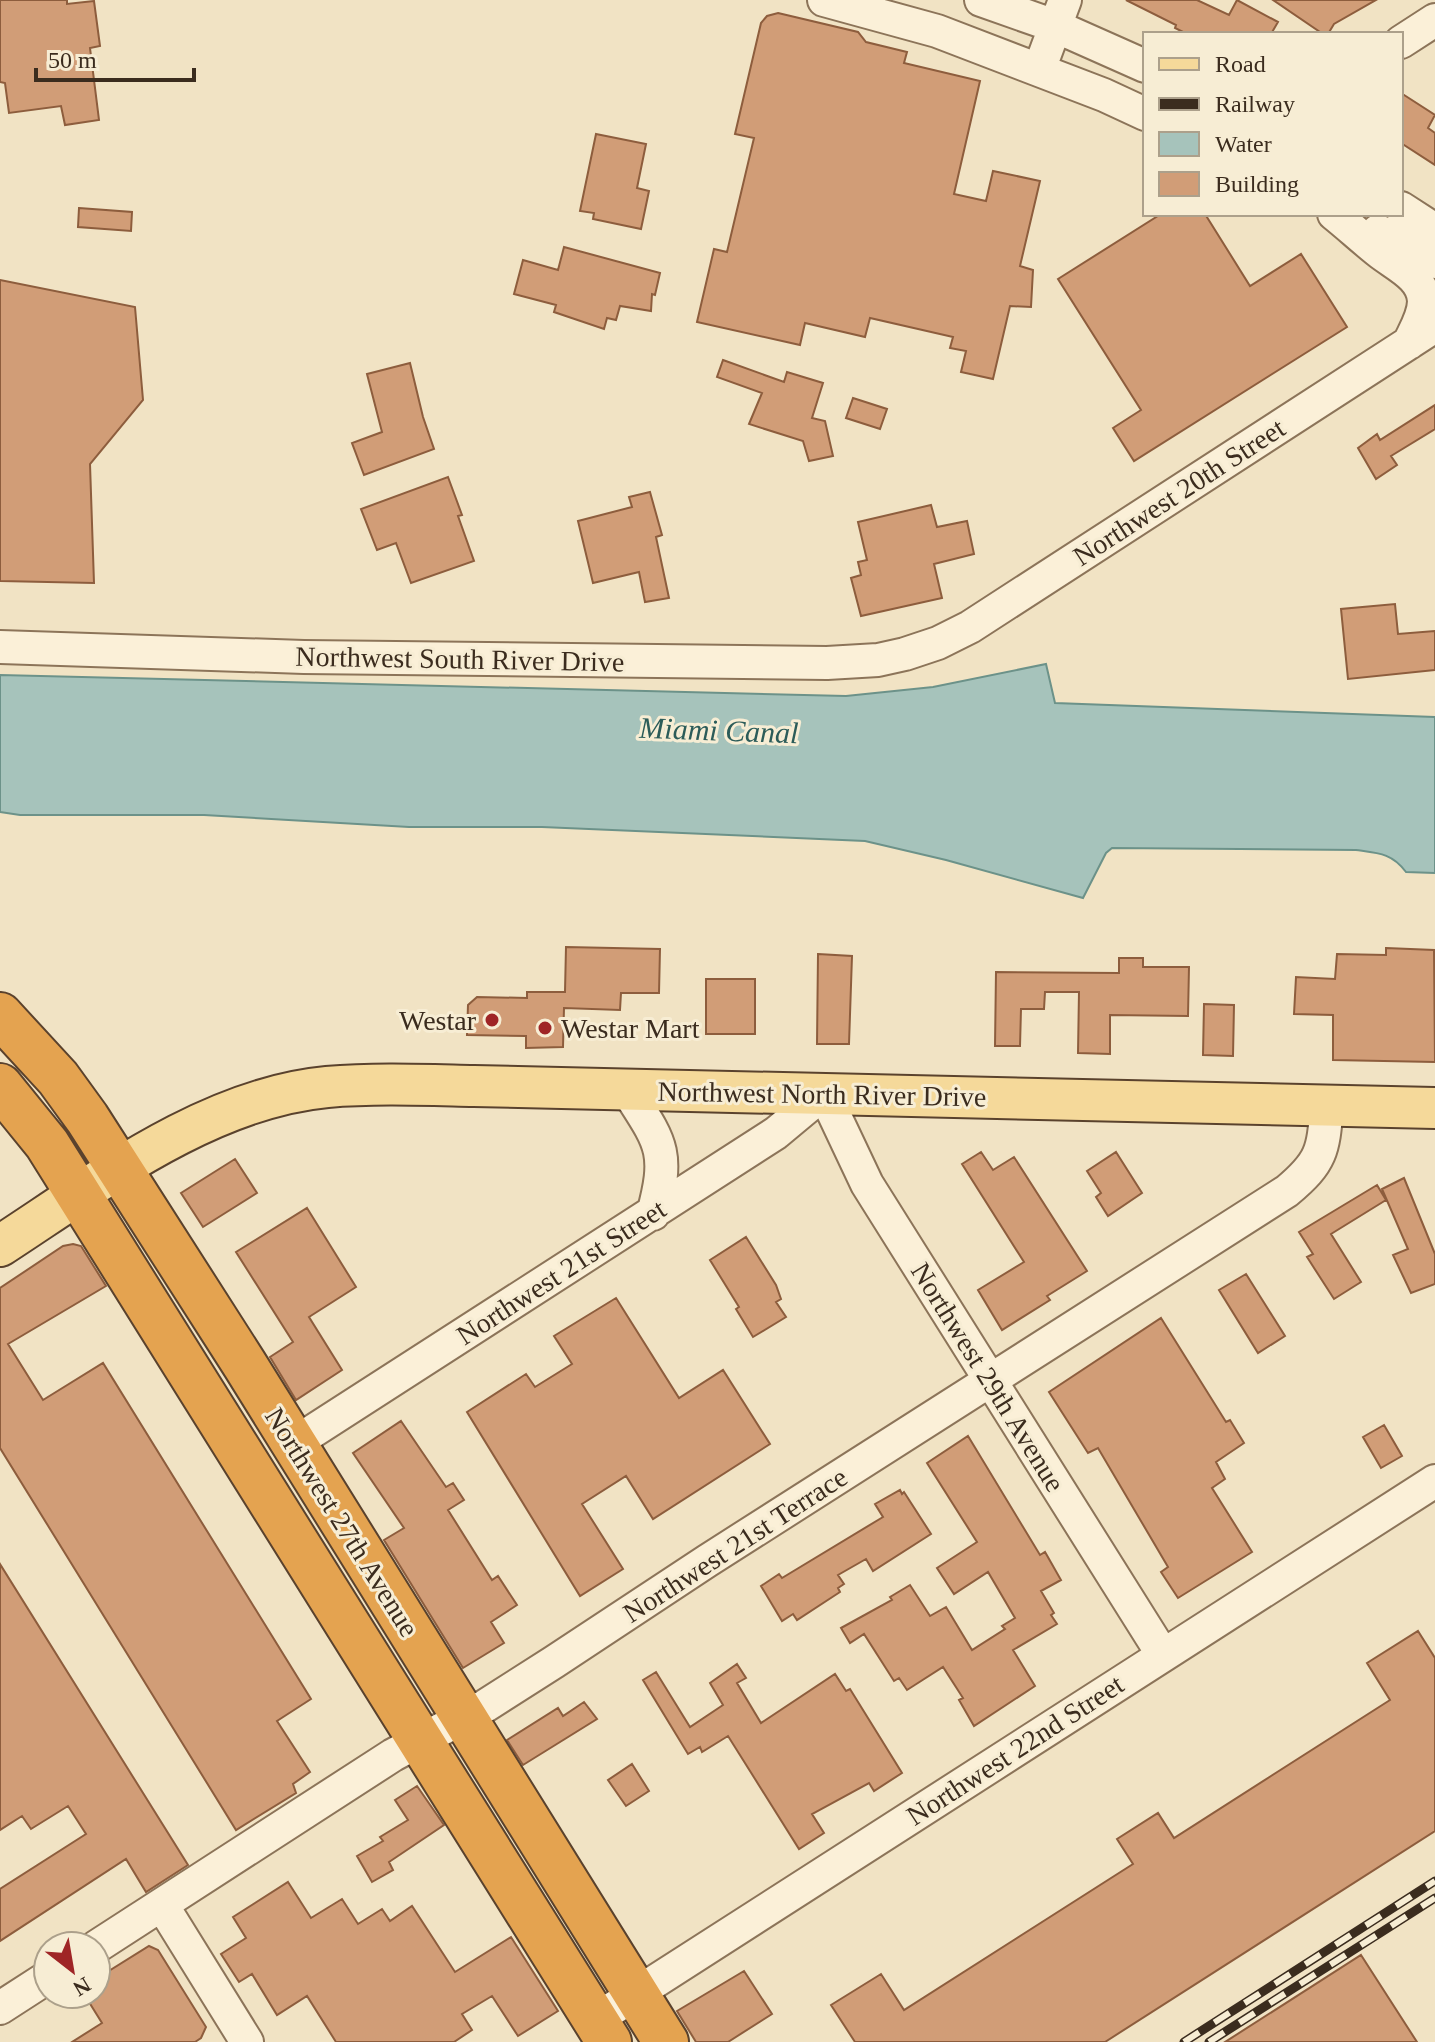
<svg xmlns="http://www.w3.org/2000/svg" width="1435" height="2042" font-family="'Times New Roman',serif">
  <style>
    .water { fill: #a6c3bb; stroke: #6c9289; stroke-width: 2 }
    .building { fill: #d19d77; stroke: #8d5d3d; stroke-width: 2 }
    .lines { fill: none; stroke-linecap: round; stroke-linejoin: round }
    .minor-casing { stroke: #8c7459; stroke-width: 36 }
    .major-casing { stroke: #5a422d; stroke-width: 44 }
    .highway-casing { stroke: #5a422d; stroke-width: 48 }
    .minor { stroke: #fbf0d8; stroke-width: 32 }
    .major { stroke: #f5d99a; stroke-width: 40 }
    .highway { stroke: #e4a350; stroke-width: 44 }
    .rail-casing { stroke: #3b2c1e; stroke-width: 9 }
    .rail { stroke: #f7edd4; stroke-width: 6; stroke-dasharray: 18; stroke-linecap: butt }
    .poi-dot { fill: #9f2526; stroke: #f7edd4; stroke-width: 3 }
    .labels { text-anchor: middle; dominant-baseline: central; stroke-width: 6; stroke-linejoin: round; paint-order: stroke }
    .street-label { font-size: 28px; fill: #3b2c1e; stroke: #f7edd4 }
    .poi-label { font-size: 28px; fill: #3b2c1e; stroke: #f7edd4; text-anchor: end }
    .water-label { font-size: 30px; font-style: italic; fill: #2c5c59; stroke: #f7edd4 }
  </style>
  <rect width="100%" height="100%" fill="#f1e3c4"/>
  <!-- water -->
  <path class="water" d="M 1046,664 L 1055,703 L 1435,717 L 1435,873 L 1406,872 C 1392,853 1378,853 1356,850 L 1112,848 L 1106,853 L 1083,898 L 946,860 L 865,841 L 542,827 L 409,827 L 204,815 L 20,815 L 0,812 L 0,675 L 846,696 L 933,687 Z"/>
  <!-- building -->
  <path class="building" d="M 0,0 L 67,0 L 67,4 L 94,1 L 100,46 L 90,48 L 99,120 L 65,125 L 61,106 L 9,113 L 5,83 L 0,82 Z
    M 1126,0 L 1197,0 L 1229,15 L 1237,0 L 1278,22 L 1271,34 L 1187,34 L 1175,28 L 1176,25 Z
    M 1273,0 L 1376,0 L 1334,24 L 1328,34 L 1323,34 Z
    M 778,13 L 858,32 L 866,42 L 907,52 L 904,63 L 980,81 L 954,194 L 986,201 L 993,171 L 1040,181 L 1020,266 L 1033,270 L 1031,307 L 1010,306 L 993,379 L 961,372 L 966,351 L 950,348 L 953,337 L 870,318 L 865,337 L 805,323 L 800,345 L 697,322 L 714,249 L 727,252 L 754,138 L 735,134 L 761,23 L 767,16 Z
    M 1401,93 L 1435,115 L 1428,128 L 1435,133 L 1435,165 L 1401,143 Z
    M 596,134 L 646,144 L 637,188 L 649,191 L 641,229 L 593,219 L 594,213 L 580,211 Z
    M 79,208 L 132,212 L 131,231 L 78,227 Z
    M 1161,214 L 1205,214 L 1250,286 L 1301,254 L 1347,327 L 1134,461 L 1113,428 L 1141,410 L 1058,279 Z
    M 564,247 L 660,273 L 655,295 L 652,294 L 651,311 L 620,306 L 616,320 L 607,318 L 604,329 L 554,312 L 556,305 L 514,294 L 523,260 L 558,270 Z
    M 0,280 L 135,307 L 143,400 L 90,464 L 94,583 L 0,581 Z
    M 723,360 L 784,382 L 787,372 L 823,383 L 812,418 L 825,421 L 833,456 L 809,461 L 803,441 L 749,424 L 762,393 L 717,377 Z
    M 410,363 L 423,417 L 434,449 L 364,475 L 352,443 L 382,432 L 367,374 Z
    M 853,398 L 887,409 L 880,429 L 846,418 Z
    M 1435,405 L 1435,429 L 1391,456 L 1397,465 L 1376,479 L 1358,448 L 1377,434 L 1380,440 Z
    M 448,477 L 462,515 L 458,516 L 474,561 L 411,583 L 396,543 L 377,550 L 361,509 Z
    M 650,492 L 662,535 L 656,537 L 669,598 L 645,602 L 639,572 L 593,583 L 578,521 L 632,507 L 629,497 Z
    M 931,505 L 937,527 L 967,521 L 974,554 L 934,564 L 942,598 L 861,616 L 851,578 L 861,575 L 858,562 L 867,560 L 858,522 Z
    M 1395,604 L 1398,634 L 1435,631 L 1435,670 L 1348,679 L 1341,609 Z
    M 566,947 L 660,949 L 659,993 L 621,993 L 620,1010 L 564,1008 L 563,1047 L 526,1048 L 526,1036 L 467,1035 L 468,1005 L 477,997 L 527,998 L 527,992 L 565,992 Z
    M 1386,948 L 1434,950 L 1435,1062 L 1333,1060 L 1333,1015 L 1294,1014 L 1296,977 L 1335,979 L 1337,954 L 1386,955 Z
    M 818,954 L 852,956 L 849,1044 L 817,1044 Z
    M 1119,958 L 1143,958 L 1143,967 L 1189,967 L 1188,1016 L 1110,1015 L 1110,1054 L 1078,1053 L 1079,992 L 1045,992 L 1044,1009 L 1021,1009 L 1020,1046 L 995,1046 L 996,972 L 1119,973 Z
    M 706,979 L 755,979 L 755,1034 L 706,1034 Z
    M 1204,1004 L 1234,1005 L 1233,1056 L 1203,1055 Z
    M 981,1152 L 993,1170 L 1014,1157 L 1087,1271 L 1047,1296 L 1050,1300 L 1002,1330 L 978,1290 L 1024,1262 L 962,1164 Z
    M 1116,1152 L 1142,1193 L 1108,1216 L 1096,1197 L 1101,1193 L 1087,1171 Z
    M 235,1159 L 257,1193 L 203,1227 L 181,1193 Z
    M 1404,1178 L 1435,1254 L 1435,1284 L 1411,1293 L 1393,1255 L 1408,1249 L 1382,1189 Z
    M 1377,1185 L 1386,1200 L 1331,1234 L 1361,1282 L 1334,1299 L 1307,1257 L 1313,1254 L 1299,1232 Z
    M 307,1208 L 356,1287 L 309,1317 L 342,1370 L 296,1400 L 270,1357 L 293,1342 L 236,1252 Z
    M 746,1237 L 776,1285 L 781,1299 L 776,1302 L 786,1317 L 753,1337 L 736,1309 L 739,1307 L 710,1260 Z
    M 73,1244 L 81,1246 L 106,1286 L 8,1344 L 43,1400 L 103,1363 L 311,1699 L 277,1721 L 310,1772 L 293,1784 L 296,1793 L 236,1830 L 0,1448 L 0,1288 L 63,1246 Z
    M 1246,1274 L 1285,1336 L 1258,1353 L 1219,1290 Z
    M 616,1298 L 679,1398 L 723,1370 L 770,1444 L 653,1519 L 626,1476 L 582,1504 L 623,1569 L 580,1596 L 467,1412 L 526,1374 L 535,1387 L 572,1364 L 554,1336 Z
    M 1161,1318 L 1226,1422 L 1230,1420 L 1244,1443 L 1216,1462 L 1225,1479 L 1212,1488 L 1252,1552 L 1178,1598 L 1161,1572 L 1168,1567 L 1098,1448 L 1088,1453 L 1049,1392 Z
    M 401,1421 L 446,1487 L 453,1483 L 464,1500 L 448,1510 L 492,1580 L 498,1576 L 517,1605 L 491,1622 L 504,1643 L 463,1668 L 384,1540 L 404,1528 L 353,1453 Z
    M 1384,1425 L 1402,1456 L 1381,1468 L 1363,1437 Z
    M 968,1436 L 1040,1555 L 1045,1552 L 1061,1580 L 1041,1591 L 1054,1613 L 1051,1615 L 1057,1624 L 1013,1650 L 1035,1686 L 974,1726 L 959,1700 L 963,1698 L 943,1667 L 907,1690 L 899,1678 L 894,1681 L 864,1634 L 850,1643 L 841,1628 L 892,1600 L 890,1597 L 910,1585 L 930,1616 L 946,1607 L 972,1650 L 1005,1629 L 1002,1626 L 1015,1618 L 988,1572 L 954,1594 L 937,1568 L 977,1542 L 927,1463 Z
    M 900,1490 L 902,1494 L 904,1492 L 931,1534 L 873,1571 L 866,1559 L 838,1575 L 844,1584 L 838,1588 L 840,1592 L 797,1620 L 793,1614 L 782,1621 L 761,1586 L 779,1574 L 782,1578 L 883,1517 L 875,1504 Z
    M 0,1564 L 188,1865 L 146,1892 L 126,1859 L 0,1941 L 0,1889 L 86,1834 L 68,1806 L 31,1829 L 22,1816 L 0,1830 Z
    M 1418,1631 L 1435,1658 L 1435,1831 L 1105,2042 L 855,2042 L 831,2005 L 881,1974 L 904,2010 L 1133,1864 L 1117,1839 L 1158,1813 L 1174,1838 L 1390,1700 L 1367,1663 Z
    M 737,1664 L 746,1678 L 737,1683 L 761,1723 L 835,1674 L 846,1691 L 850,1689 L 902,1773 L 874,1791 L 869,1783 L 812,1814 L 824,1833 L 799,1849 L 728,1736 L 702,1752 L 700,1747 L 688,1754 L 643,1680 L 656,1672 L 690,1727 L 723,1705 L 710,1683 Z
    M 584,1702 L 597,1719 L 523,1765 L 507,1740 L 558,1708 L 563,1716 Z
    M 632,1764 L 649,1791 L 626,1806 L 608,1780 Z
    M 417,1786 L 444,1825 L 389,1862 L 393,1870 L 372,1882 L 357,1856 L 383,1841 L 380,1837 L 408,1820 L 395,1800 Z
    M 288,1882 L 311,1918 L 342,1899 L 358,1924 L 382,1909 L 390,1921 L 412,1906 L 455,1972 L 511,1937 L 558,2011 L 518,2036 L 492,1996 L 462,2014 L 472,2030 L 454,2042 L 336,2042 L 307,1996 L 277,2015 L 252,1974 L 239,1982 L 221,1954 L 246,1938 L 233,1917 Z
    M 149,1946 L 158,1950 L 206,2027 L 201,2038 L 195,2042 L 72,2042 L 102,2023 L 84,1994 L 96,1994 L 96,1979 Z
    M 1361,1955 L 1417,2042 L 1225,2042 Z
    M 744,1971 L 772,2014 L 728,2042 L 696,2042 L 677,2011 Z"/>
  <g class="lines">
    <defs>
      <path id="minor" d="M 824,0 L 937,31 L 1104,95 L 1145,114
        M 981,0 L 1055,26 L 1145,66
        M 1401,42 L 1435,20
        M 1039,70 L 1065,0
        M 1401,208 L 1435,230
        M 1334,214 C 1349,226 1363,239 1378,251 C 1395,265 1423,276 1424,301 C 1424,316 1415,330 1409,343
        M 1378,231 L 1398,239 L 1435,262
        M 0,647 L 304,657 L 827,663 L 878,660 L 905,654 L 938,643 L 970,627 L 1435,326
        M 627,1090 C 661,1143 670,1151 653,1214
        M 293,1444 L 776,1133 L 824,1093 L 867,1184 L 1163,1655
        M 162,1905 L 247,2042
        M 96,1947 L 393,1755 L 485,1706 L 554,1662 L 707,1561 L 1287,1191 C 1323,1161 1323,1150 1327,1105
        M 0,2008 L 48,1977
        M 595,2020 L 1435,1481"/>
      <path id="major" d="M 0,1246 C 97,1183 208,1098 327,1087 C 376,1083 425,1085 474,1086 L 1435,1108"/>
      <path id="highway" d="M 0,1015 L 58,1078 L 87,1118 L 245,1365 L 666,2042
        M 0,1086 L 47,1144 L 609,2042"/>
    </defs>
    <!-- minor casing -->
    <use href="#minor" class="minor-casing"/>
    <!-- major casing -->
    <use href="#major" class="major-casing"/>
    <!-- highway casing -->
    <use href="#highway" class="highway-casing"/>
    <!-- minor -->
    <use href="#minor" class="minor"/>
    <!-- major -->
    <use href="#major" class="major"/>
    <!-- highway -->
    <use href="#highway" class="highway"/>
    <defs>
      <path id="rail" d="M 1184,2042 L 1435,1881
        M 1209,2042 L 1435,1898"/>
    </defs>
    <!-- rail casing -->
    <use href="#rail" class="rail-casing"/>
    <!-- rail -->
    <use href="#rail" class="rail"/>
  </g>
  <!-- markers -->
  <g class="poi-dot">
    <circle cx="492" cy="1020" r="8"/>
    <circle cx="545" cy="1028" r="8"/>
  </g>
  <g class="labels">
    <!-- street labels -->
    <g class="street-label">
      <text transform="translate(1179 492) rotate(-33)">Northwest 20th Street</text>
      <text transform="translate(460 659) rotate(1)">Northwest South River Drive</text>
      <text transform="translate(822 1094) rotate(1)">Northwest North River Drive</text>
      <text transform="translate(561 1272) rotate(-33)">Northwest 21st Street</text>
      <text transform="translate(988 1377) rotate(58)">Northwest 29th Avenue</text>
      <text transform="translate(342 1522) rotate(58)">Northwest 27th Avenue</text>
      <text transform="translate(735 1545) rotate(-33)">Northwest 21st Terrace</text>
      <text transform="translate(1015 1750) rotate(-33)">Northwest 22nd Street</text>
    </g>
    <!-- poi labels -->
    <g class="poi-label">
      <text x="476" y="1020">Westar</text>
      <text x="561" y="1028" text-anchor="start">Westar Mart</text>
    </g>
    <!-- water labels -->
    <g class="water-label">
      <text transform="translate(719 730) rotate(2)">Miami Canal</text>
    </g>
  </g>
  <!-- legend -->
  <rect x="1143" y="32" width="260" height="184" fill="#f7edd4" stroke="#aca08b" stroke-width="2"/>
  <rect x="1159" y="58" width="40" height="12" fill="#f5d99a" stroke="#aca08b" stroke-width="2"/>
  <text x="1215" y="72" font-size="24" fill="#3b2c1e">Road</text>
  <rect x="1159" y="98" width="40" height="12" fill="#3b2c1e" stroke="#aca08b" stroke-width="2"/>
  <text x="1215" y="112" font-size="24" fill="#3b2c1e">Railway</text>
  <rect x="1159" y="132" width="40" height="24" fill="#a6c3bb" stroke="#aca08b" stroke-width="2"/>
  <text x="1215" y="152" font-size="24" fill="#3b2c1e">Water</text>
  <rect x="1159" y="172" width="40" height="24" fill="#d19d77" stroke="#aca08b" stroke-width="2"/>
  <text x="1215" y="192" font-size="24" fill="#3b2c1e">Building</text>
  <!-- north arrow -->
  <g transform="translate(72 1970) rotate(149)"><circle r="38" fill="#f7edd4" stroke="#aca08b" stroke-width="2"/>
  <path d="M0-6L14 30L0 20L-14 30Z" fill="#9f2526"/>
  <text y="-12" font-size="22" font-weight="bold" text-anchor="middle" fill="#3b2c1e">N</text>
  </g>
  <!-- scale -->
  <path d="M36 68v12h158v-12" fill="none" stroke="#3b2c1e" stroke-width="4"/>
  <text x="48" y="68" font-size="24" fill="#3b2c1e" stroke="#f7edd4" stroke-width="6" paint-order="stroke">50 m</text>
</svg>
